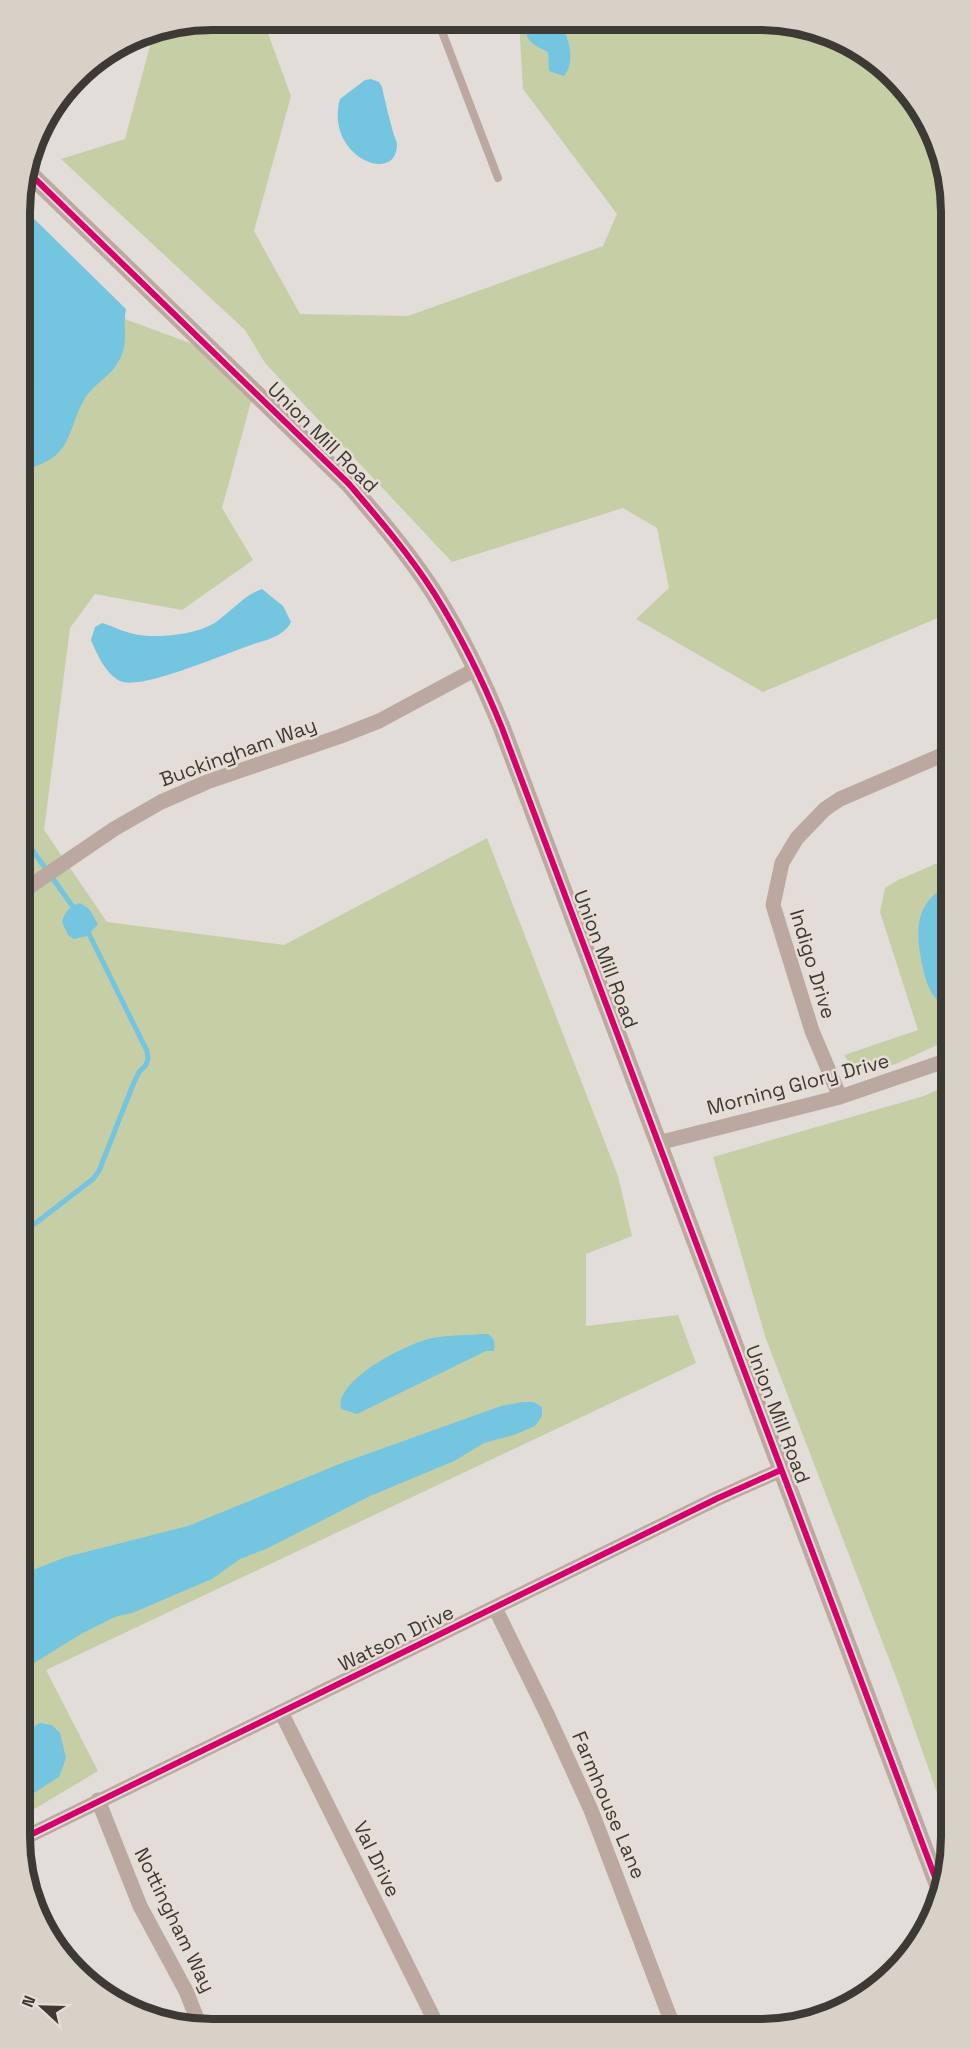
<svg xmlns="http://www.w3.org/2000/svg" width="971" height="2049" font-family="'Space Grotesk',sans-serif">
  <style>
    .green { fill: #c6cea6 }
    .water { fill: #74c5e0 }
    .lines { fill: none; stroke-linecap: round; stroke-linejoin: round }
    .stream { stroke: #74c5e0; stroke-width: 5 }
    .service { stroke: #bba8a0; stroke-width: 8 }
    .minor { stroke: #bba8a0; stroke-width: 15 }
    .tertiary { stroke: #bba8a0; stroke-width: 18 }
    .cycleway-casing { stroke: #e6ded4; stroke-width: 10 }
    .cycleway { stroke: #d6006c; stroke-width: 6 }
    .labels { text-anchor: middle; dominant-baseline: central; stroke-width: 5; stroke-linejoin: round; paint-order: stroke }
    .street-label { font-size: 20px; fill: #3d3a36; stroke: #e6ded4 }
    .rim { fill: none; stroke: #3d3a36; stroke-width: 8 }
  </style>
  <rect width="100%" height="100%" fill="#e2ddd8"/>
  <!-- green -->
  <path class="green" d="M 212,20 L 263,20 L 291,96 L 254,231 L 300,314 L 408,316 L 603,246 L 617,214 L 523,89 L 519,21 L 618,22 L 619,25 L 626,22 L 796,23 L 886,68 L 919,105 L 945,162 L 947,614 L 763,692 L 636,619 L 669,588 L 657,528 L 623,508 L 452,562 L 265,363 L 245,330 L 61,159 L 125,139 L 154,31 Z
    M 21,244 L 92,307 L 201,347 L 252,398 L 222,508 L 253,560 L 182,610 L 95,594 L 70,628 L 44,830 L 107,922 L 284,945 L 487,838 L 618,1176 L 632,1236 L 586,1254 L 586,1326 L 678,1315 L 696,1363 L 46,1670 L 98,1771 L 26,1814 L 24,998 L 34,971 L 23,941 Z
    M 947,859 L 948,1040 L 896,1064 L 866,1072 L 850,1064 L 844,1055 L 918,1030 L 880,912 L 885,888 L 898,880 Z
    M 948,1085 L 951,1832 L 899,1685 L 766,1339 L 713,1157 L 924,1096 Z"/>
  <!-- water -->
  <path class="water" d="M 525,21 L 559,22 C 569,36 576,62 564,76 L 549,71 L 548,52 C 532,44 525,42 525,21 Z
    M 371,79 L 379,82 L 382,87 C 385,102 389,117 393,132 C 394,136 397,141 397,145 C 396,186 324,156 340,99 L 365,80 Z
    M 21,206 L 126,309 C 123,323 127,338 123,351 C 114,379 94,380 83,402 C 73,419 71,442 56,455 C 47,463 33,467 22,472 Z
    M 262,589 L 283,606 L 291,622 C 286,632 277,636 267,640 C 238,647 143,692 120,681 C 105,673 97,654 91,640 L 95,627 L 102,623 C 113,626 123,632 134,634 C 155,639 197,635 216,622 C 232,611 243,596 262,589 Z
    M 948,886 L 948,1007 C 932,1001 927,984 923,969 C 916,936 912,903 948,886 Z
    M 80,903 L 89,909 L 98,924 L 87,936 L 74,939 L 68,935 L 62,922 C 64,912 70,906 80,903 Z
    M 488,1334 C 495,1339 495,1343 494,1351 L 486,1351 L 357,1414 L 341,1409 C 334,1380 408,1343 432,1338 C 449,1335 470,1335 488,1334 Z
    M 523,1402 L 534,1402 L 542,1407 L 542,1416 L 535,1426 L 514,1435 L 484,1443 L 454,1461 L 370,1496 L 266,1549 L 240,1559 L 212,1579 L 132,1613 L 115,1617 L 81,1634 L 26,1668 L 25,1573 L 66,1557 L 188,1526 L 342,1463 L 501,1406 Z
    M 40,1723 L 52,1725 L 60,1733 L 66,1758 L 59,1777 L 26,1798 L 26,1731 Z"/>
  <g class="lines">
    <!-- stream -->
    <path class="stream" d="M 23,837 L 76,911
      M 24,1232 L 93,1179 L 99,1171 L 132,1087 L 139,1072 L 146,1065 L 148,1058 L 147,1051 L 87,930"/>
    <!-- service -->
    <path class="service" d="M 438,21 L 498,178"/>
    <!-- minor -->
    <path class="minor" d="M 23,891 L 114,829 L 161,802 L 207,782 L 341,736 L 379,721 L 476,669
      M 840,1097 L 812,1031 L 773,905 L 782,863 L 797,838 L 825,809 L 840,799 L 947,753
      M 658,1143 L 840,1097 L 948,1060
      M 495,1608 L 548,1716 L 591,1810 L 672,2023
      M 281,1712 L 437,2025
      M 98,1800 L 140,1906 L 186,1991 L 200,2026
      M 26,1837 L 716,1499 L 781,1470"/>
    <!-- tertiary -->
    <path class="tertiary" d="M 26,170 L 349,484 C 379,519 409,554 434,593 C 461,636 483,681 502,728 L 941,1893"/>
    <defs>
      <path id="cycleway" d="M 26,170 L 349,484 C 379,519 409,554 434,593 C 461,636 483,681 502,728 L 941,1893
        M 26,1837 L 716,1499 L 781,1470"/>
    </defs>
    <!-- cycleway casing -->
    <use href="#cycleway" class="cycleway-casing"/>
    <!-- cycleway -->
    <use href="#cycleway" class="cycleway"/>
  </g>
  <g class="labels">
    <!-- street labels -->
    <g class="street-label">
      <text transform="translate(323 437) rotate(45)">Union Mill Road</text>
      <text transform="translate(238 752) rotate(-20)">Buckingham Way</text>
      <text transform="translate(606 959) rotate(69)">Union Mill Road</text>
      <text transform="translate(813 964) rotate(73)">Indigo Drive</text>
      <text transform="translate(798 1084) rotate(-15)">Morning Glory Drive</text>
      <text transform="translate(778 1414) rotate(69)">Union Mill Road</text>
      <text transform="translate(396 1638) rotate(-26)">Watson Drive</text>
      <text transform="translate(609 1805) rotate(67)">Farmhouse Lane</text>
      <text transform="translate(377 1859) rotate(64)">Val Drive</text>
      <text transform="translate(175 1920) rotate(64)">Nottingham Way</text>
    </g>
  </g>
  <!-- crop -->
  <path d="M0 0H971V2049H0ZM212 30H759A182 182 0 0 1 941 212V1837A182 182 0 0 1 759 2019H212A182 182 0 0 1 30 1837V212A182 182 0 0 1 212 30Z" fill="#d8d1c7" fill-rule="evenodd"/>
  <path class="rim" d="M212 30H759A182 182 0 0 1 941 212V1837A182 182 0 0 1 759 2019H212A182 182 0 0 1 30 1837V212A182 182 0 0 1 212 30Z"/>
  <!-- north arrow -->
  <g transform="translate(42 2007) rotate(292)" stroke="#e6ded4" stroke-width="4.5" paint-order="stroke">
  <path d="M0-4.5L10 22L0 15L-10 22Z" fill="#3d3a36"/>
  <text y="-9" font-size="16" font-weight="bold" text-anchor="middle" fill="#3d3a36">N</text>
  </g>
</svg>
